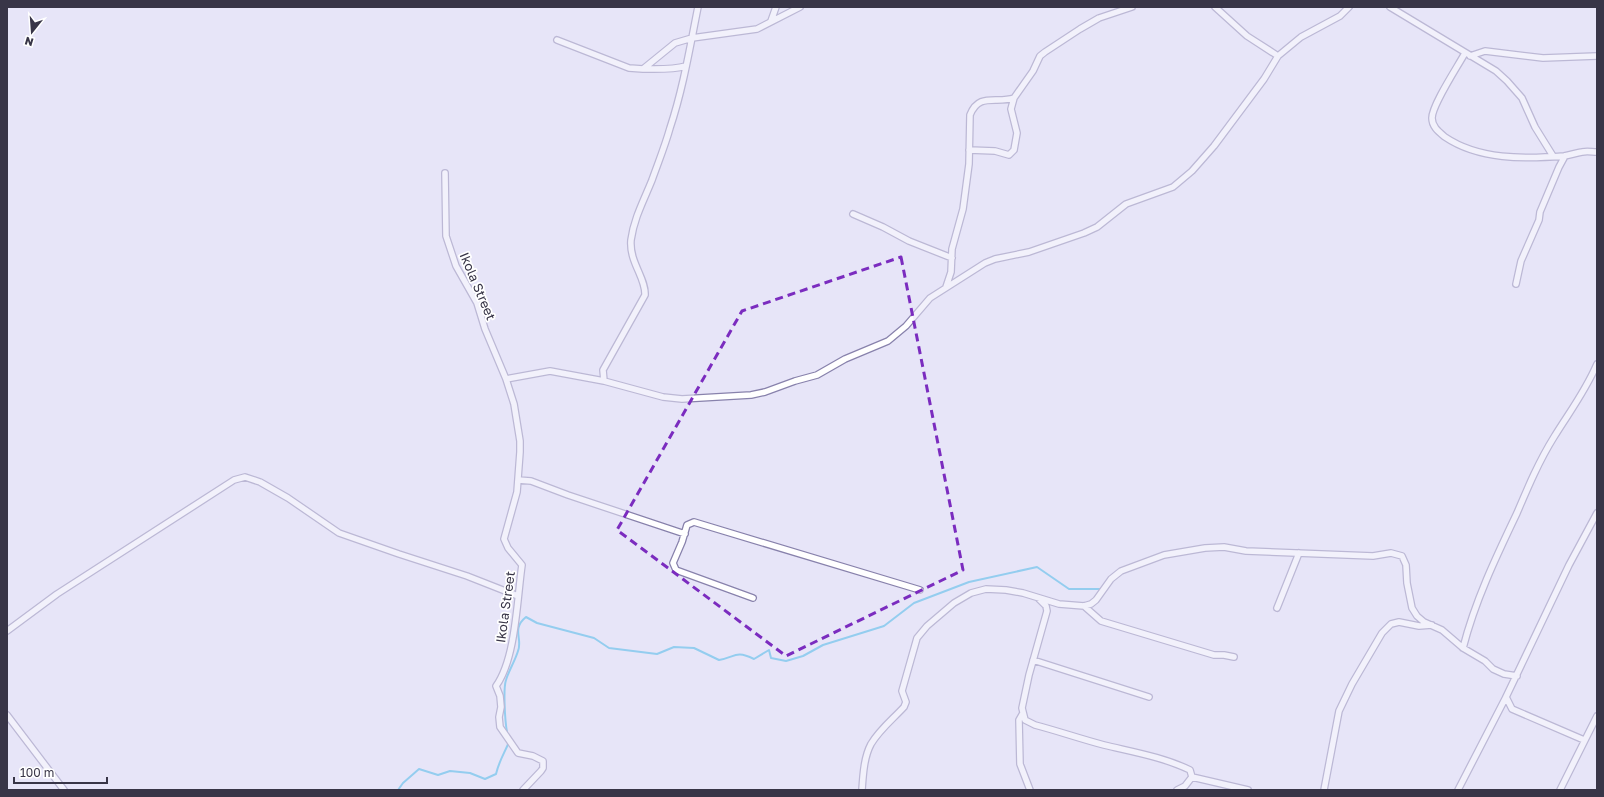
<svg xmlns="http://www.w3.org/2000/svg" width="1604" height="797" font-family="'Golos Text',sans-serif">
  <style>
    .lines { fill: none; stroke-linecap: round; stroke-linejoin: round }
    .stream { stroke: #2fb0e5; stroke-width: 2 }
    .street-casing { stroke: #8882ac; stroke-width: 8 }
    .street { stroke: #fff; stroke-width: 5.5 }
    .marked { fill: none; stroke: #7b2cbf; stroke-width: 3; stroke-dasharray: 8 5; stroke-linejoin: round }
    .labels { text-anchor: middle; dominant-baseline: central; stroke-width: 3.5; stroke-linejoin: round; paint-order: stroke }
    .street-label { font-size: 13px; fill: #383547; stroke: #fff }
  </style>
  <rect width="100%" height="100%" fill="#e7e5f8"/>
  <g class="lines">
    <!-- stream -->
    <path class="stream" d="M 507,732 C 505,721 503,689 506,680 C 509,670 515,661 518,651 C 523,639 511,629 526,617 L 537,623 L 594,638 L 609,648 L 657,654 L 674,647 L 694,648 L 719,660 C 736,657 735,650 754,659 L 769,650 L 771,658 L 786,661 L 803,656 L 823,645 L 884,626 L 914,603 L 969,582 L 1037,567 L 1069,589 L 1102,589
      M 398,790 L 403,783 L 419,769 L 438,775 L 450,771 L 470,773 L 485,779 L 496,774 C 499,761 504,754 509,742"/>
    <defs>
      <path id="street" d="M 1215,7 L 1247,36 L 1278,56
        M 1390,7 L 1496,71 L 1507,81 L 1522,98 L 1535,127 L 1553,156
        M 771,21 L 776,7
        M 557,40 L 629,68 L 643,69 L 675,43 L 692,38 L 757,29 L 800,7
        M 1465,53 C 1458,66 1432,105 1432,118 C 1432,127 1439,132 1445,137 C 1479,160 1524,159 1564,156 C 1570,155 1576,153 1582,152 C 1587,151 1592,152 1597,152
        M 1470,56 L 1485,51 L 1543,58 L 1597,56
        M 643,69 C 658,69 672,70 686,66
        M 969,150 L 995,151 L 1009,155 L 1014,150 L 1017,133 L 1011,109 L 1014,98
        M 445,173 L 446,236 L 456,266 L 477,303 L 485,329 L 506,379 L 514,404 L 520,441 L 520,452 L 517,492 L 504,539 L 508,548 L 522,565 C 517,599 516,658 496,686 L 500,696 L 501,707 L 499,717 L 500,727 L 518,753 L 533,756 L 543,761 L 543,768 L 541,771 L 523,790
        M 853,214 L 883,227 L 909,241 L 952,258
        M 1516,284 L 1521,261 L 1539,220 L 1540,212 L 1559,167 L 1565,156
        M 946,287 L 951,272 L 952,249 L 963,209 L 969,164 L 970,115 C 979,92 996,104 1014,98 L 1033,71 L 1040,56 L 1045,52 L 1080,29 L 1099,18 L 1132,7
        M 506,379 L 550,371 L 604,381 L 663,397 L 682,399 L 751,395 L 765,392 L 795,381 L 817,375 L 845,359 L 888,341 L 906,326 L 930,298 L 985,263 L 995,259 L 1029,252 L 1084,233 L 1097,227 L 1126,204 L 1173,187 L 1192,171 L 1214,146 L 1264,79 L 1278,56 L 1301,37 L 1340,16 L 1349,7
        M 604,381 L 603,370 L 645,295 C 646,278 629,262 631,240 C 634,218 644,200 652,180 C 658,163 665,146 670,128 C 683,89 690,47 698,7
        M 518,480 L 531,481 L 568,495 L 685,534
        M 753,598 L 676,570 L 673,563 L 682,542 L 687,525 L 694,522 L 920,590
        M 1039,599 L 1046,606 L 1047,611 L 1029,675 L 1022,708 L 1025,720 L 1035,725 C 1058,731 1081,739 1104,745 C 1133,752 1163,757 1190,770 L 1192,777 L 1248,790
        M 1084,606 L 1101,621 L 1214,655 L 1224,655 L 1234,657
        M 1277,608 L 1299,553
        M 7,631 L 57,594 L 234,480 L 245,477 L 260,482 L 288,498 L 339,533 L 399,554 L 467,576 L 518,596
        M 1463,648 C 1475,601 1496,557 1517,513 C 1528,487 1539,461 1554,437 C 1570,411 1585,392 1597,364
        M 1033,660 L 1149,697
        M 1506,697 L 1512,709 L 1584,740
        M 1023,713 L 1019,720 L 1020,764 L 1030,790
        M 7,715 L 64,790
        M 862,790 C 863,775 864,757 871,744 C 880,729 893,719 904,707 L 906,702 L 902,691 L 917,638 L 927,626 L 954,603 L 971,593 L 986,589 L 1006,590 L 1023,593 L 1059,604 L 1084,606 L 1091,604 L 1096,600 L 1111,579 L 1121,571 L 1164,555 L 1205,548 L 1224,547 L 1246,551 L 1373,556 L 1391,553 L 1402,556 L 1406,565 L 1407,583 L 1412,608 L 1417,616 L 1424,622 L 1442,630 L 1463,648 L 1485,661 L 1493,669 L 1504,674 L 1517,676
        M 1177,790 L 1185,786 L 1192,777
        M 1324,790 L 1339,711 L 1352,684 L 1382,633 L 1391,624 L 1399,622 L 1419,626 L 1432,625
        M 1458,790 L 1506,697 L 1569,565 L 1597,513
        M 1560,790 L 1597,716"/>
    </defs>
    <!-- street casing -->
    <use href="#street" class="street-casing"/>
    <!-- street -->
    <use href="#street" class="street"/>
  </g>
  <!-- marked area -->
  <path d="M0 0H1604V797H0ZM 901,257 L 963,570 L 786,656 L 617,530 L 742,311 Z" fill="#e7e5f8" fill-opacity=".55" fill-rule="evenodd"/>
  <path class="marked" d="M 901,257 L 963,570 L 786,656 L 617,530 L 742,311 Z"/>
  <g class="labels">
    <!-- street labels -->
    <g class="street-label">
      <text transform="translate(478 286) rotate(67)">Ikola Street</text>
      <text transform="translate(505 607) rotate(-82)">Ikola Street</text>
    </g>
  </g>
  <!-- border -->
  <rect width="1604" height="797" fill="none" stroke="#383547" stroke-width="16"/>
  <!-- north arrow -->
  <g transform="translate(32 32) rotate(197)" stroke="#ffffff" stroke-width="3" paint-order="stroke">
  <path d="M0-3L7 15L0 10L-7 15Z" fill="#383547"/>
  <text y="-6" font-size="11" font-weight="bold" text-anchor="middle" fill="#383547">N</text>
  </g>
  <!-- scale -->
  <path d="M14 777v6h93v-6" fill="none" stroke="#383547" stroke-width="2"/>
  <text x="20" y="777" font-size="12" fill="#383547" stroke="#ffffff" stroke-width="3" paint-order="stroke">100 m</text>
</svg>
